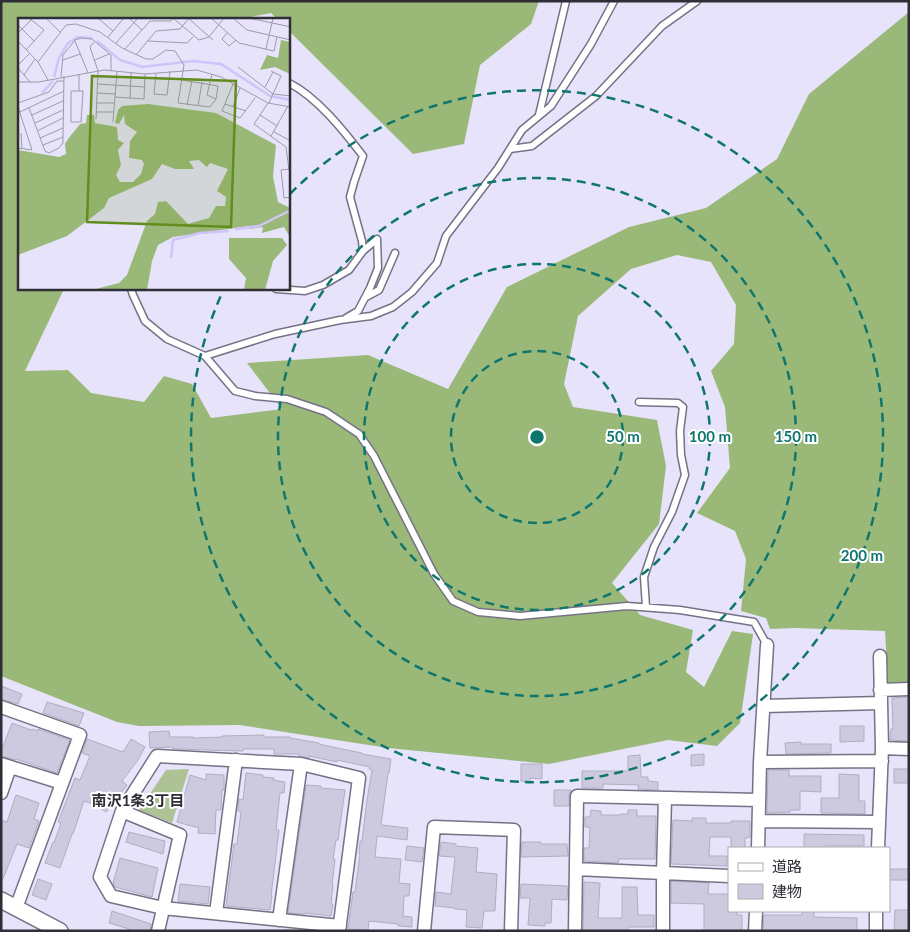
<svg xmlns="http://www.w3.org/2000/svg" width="910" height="932" font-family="Lato,'Noto Sans JP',sans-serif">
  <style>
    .green { fill: #adc396 }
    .forest { fill: #9ab978 }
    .building { fill: #cdcadf; stroke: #b0adc2 }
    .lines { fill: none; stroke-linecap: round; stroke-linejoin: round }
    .service-casing { stroke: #757285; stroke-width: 9 }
    .minor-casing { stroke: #757285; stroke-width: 15 }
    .tertiary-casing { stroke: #757285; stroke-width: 18 }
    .service { stroke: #fff; stroke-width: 6 }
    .minor { stroke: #fff; stroke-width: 12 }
    .tertiary { stroke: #fff; stroke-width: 15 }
    .ring { fill: none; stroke: #0f766e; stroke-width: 2.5; stroke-dasharray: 9 6 }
    .labels { text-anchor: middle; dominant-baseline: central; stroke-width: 4; stroke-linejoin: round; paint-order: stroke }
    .neighbourhood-label { font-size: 15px; font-weight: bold; fill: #2f2d36; stroke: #fff }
    .inset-river { fill: none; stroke: #cec4fa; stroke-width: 2.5 }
    .inset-road { fill: none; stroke: #9d9aac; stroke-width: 1 }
    .view { fill: #628d1e; fill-opacity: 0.15; stroke: #628d1e; stroke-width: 2.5 }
    .inset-edge { fill: none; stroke: #2f2d36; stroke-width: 2.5 }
    .centre { fill: #0f766e; stroke: #fff; stroke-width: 2.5 }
    .ring-label { font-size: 15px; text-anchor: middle; font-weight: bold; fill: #0f766e; stroke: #fff; stroke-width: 4; stroke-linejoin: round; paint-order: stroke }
  </style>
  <rect width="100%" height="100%" fill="#e7e3fa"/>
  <!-- green -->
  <path class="green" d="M 189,769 L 172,823 L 139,810 L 166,770 Z"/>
  <!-- forest -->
  <path class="forest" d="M 1,1 L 539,1 L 531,24 L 480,65 L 464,144 L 413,154 L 289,31 L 289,19 L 277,19 L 271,13 L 240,19 L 19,19 L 19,289 L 64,289 L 25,371 L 68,370 L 91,393 L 144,402 L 164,376 L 192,384 L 211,418 L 282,409 L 247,363 L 368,355 L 448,389 L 507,287 L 629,227 L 706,208 L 777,159 L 809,94 L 909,12 L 909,684 L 888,683 L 885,631 L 795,628 L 770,629 L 766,618 L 741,611 L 746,559 L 735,531 L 697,513 L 730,468 L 725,407 L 711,371 L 734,344 L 736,305 L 711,262 L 677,255 L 631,269 L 578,316 L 564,384 L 573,407 L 657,420 L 666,466 L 659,524 L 612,583 L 640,615 L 693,630 L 686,672 L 704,687 L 732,631 L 753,634 L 740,723 L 717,746 L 668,740 L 549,764 L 388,748 L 240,725 L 139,726 L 117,722 L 1,676 Z"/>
  <!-- building -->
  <path class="building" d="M 1,686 L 22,694 L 18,704 L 1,699 Z
    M 909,697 L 909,741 L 890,740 L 891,729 L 893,729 L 892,698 Z
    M 47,702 L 84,713 L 79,726 L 43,713 Z
    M 12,723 L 31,730 L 32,729 L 38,731 L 38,729 L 70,740 L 57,773 L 16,759 L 15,760 L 1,756 L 1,751 Z
    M 840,726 L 864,726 L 864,741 L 840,742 Z
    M 169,731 L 170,737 L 193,737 L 193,738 L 222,737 L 222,736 L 264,735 L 264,737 L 290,737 L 290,738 L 319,743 L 319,744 L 342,749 L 362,753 L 362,754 L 391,759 L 389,773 L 388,773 L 381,825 L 408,828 L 407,840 L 377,836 L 375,857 L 401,859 L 399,883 L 410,884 L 409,896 L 404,896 L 403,916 L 412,917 L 412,927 L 398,926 L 398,924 L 369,921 L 368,930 L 348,929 L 353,892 L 355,892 L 360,854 L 359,854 L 360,841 L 362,841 L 367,800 L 372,770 L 369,769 L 370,767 L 337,760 L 337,762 L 309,756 L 309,758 L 299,756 L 299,754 L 274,754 L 274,749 L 243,749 L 243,751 L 173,749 L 173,747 L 150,748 L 149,732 Z
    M 87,739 L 123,752 L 131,739 L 145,747 L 138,760 L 122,781 L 127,785 L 106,812 L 96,805 L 84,801 L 73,834 L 72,834 L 60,868 L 45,863 L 53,842 L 54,843 L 61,823 L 58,822 L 75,778 L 80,780 L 90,756 L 82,753 Z
    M 801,742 L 801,744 L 831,744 L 831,753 L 786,754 L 785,743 Z
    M 704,754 L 704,765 L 691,766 L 691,755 Z
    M 640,755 L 641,777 L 648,777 L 648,781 L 658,782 L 658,790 L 638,789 L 639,785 L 603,784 L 603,788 L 582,788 L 582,771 L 628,771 L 628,756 Z
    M 521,764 L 542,764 L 542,779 L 530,778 L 530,782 L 521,781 Z
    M 894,769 L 909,769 L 909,783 L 894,783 Z
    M 768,770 L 789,770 L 789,776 L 821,776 L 821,792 L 800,791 L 800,810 L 790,810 L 790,812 L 767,813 Z
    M 246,773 L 263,775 L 263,777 L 274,778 L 273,780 L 285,782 L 284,793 L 280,793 L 276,830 L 279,830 L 271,896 L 272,896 L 270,910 L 226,906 L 234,844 L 237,844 L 241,812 L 238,811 L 239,799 L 243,800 Z
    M 206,774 L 224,775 L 224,790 L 222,790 L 221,810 L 216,810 L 215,834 L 198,833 L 199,828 L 177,822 L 190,775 L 206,780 Z
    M 839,774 L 859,775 L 859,801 L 865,801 L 865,814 L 821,813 L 821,798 L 839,798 Z
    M 306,785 L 321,786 L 321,788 L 345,790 L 338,840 L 336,840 L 333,859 L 335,859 L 332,885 L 333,885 L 331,904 L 333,904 L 331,916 L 305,913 L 305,914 L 288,913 Z
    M 554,790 L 571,790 L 569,795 L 569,806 L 554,806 Z
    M 16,795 L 39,803 L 34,819 L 39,821 L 29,848 L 17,844 L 2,881 L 1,881 L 1,820 L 7,822 Z
    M 591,810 L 601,811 L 601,815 L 621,815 L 621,814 L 628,814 L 628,810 L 637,810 L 637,816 L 656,816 L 655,859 L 619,859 L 618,863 L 584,861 L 584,848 L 589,848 L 590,827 L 585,827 L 585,817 L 590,817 Z
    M 692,818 L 706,818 L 706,823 L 731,823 L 731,821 L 750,821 L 750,837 L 745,838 L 745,848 L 731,848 L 731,837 L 710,837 L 709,856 L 727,856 L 727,866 L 671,864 L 673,820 L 692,821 Z
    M 129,832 L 165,841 L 163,854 L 126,842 Z
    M 804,834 L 864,835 L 864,846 L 825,846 L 825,848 L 804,848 Z
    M 441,842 L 456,844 L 456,846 L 478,848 L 476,872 L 497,874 L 495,911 L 484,911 L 482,928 L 466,927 L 467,910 L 455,909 L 455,908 L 435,906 L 436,892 L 451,894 L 455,857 L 439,856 Z
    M 522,842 L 541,842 L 541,844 L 567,844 L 568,856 L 521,857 Z
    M 407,846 L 424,848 L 422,862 L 405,860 Z
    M 120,858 L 158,868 L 152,897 L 115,887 L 113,883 Z
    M 889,869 L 909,869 L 909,880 L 889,880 Z
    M 38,879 L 52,884 L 46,900 L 32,895 Z
    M 671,881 L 709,883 L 708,894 L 729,894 L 729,911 L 737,911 L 737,915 L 742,915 L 742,931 L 704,931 L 704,904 L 671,903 Z
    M 584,882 L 600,883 L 598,918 L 622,918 L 622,887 L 637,887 L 638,915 L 654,915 L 654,927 L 628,927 L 628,931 L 583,931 Z
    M 180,884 L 210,887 L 208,904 L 178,901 Z
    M 521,884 L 568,886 L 567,900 L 552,899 L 551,923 L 545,923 L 545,926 L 528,925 L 530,898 L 520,898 Z
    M 895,910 L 909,910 L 909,931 L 894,931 Z
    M 112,911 L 151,924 L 150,931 L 129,931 L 129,929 L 109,923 Z
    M 802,911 L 814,911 L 814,917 L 857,918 L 857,931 L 763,931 L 764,915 L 802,915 Z"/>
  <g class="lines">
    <defs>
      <path id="service" d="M 539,115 L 566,1
        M 510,149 L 532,146 L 596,96 L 662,26 L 697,1
        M 131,289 L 133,295 L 145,321 L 167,339 L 205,356 L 235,391 L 255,396 L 287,399 L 326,412 L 359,434 L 374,456 L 434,574 L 453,601 L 478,612 L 520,616 L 627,606 L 680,610 L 754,622 L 767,645
        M 276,289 L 305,291 L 323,285 L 349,270 L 363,251 L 362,241 L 350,197 L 354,182 L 363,156 C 344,131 317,97 289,83
        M 366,297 L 379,290 L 395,253
        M 346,318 L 358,311 L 370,288 L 378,268 L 377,239 L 363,251
        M 205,356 L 275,334 L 340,320 L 371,316 L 393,307 L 412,292 L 437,263 L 446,236 L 498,168 L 522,130 L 551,106 L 591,44 L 614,1
        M 639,402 L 678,403 L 683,407 L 680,431 L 681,455 L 685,475 L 672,512 L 654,547 L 644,577 L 646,607"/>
      <path id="minor" d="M 880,690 L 909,689
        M 764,706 L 880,703
        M 1,707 L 80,735 L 16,908
        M 882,748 L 909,749
        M 760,762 L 882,761
        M 1,764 L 62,783
        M 1,793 L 10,767
        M 122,811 L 180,835 L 158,931
        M 759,821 L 879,822
        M 758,848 L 760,762 L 767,645
        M 878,848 L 882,748 L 880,656
        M 576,869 L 729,876
        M 216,913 L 236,760
        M 279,920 L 301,764
        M 339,931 L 359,778 L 301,764 L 157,756 L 122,811 L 100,877 L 111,896 L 163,908 L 340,926
        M 424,931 L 434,827 L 514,830 L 511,931
        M 575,931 L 577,796 L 759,800
        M 663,931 L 663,873 L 665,798
        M 755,931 L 756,911
        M 876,931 L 876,911"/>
      <path id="tertiary" d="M 1,900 L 60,931"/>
    </defs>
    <!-- service casing -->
    <use href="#service" class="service-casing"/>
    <!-- minor casing -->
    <use href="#minor" class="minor-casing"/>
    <!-- tertiary casing -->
    <use href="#tertiary" class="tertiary-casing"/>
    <!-- service -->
    <use href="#service" class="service"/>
    <!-- minor -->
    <use href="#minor" class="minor"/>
    <!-- tertiary -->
    <use href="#tertiary" class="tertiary"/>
  </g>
  <!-- distance rings -->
  <g class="ring">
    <circle cx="537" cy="437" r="86"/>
    <circle cx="537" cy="437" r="173"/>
    <circle cx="537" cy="437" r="259"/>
    <path d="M290 194A346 346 0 1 1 223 291"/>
  </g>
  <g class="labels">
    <!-- neighbourhood labels -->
    <g class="neighbourhood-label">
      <text x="138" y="800">南沢1条3丁目</text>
    </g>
  </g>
  <!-- overview -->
  <g transform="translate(18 18)">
    <rect width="272" height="272" fill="#e7e3fa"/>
    <path d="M 263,22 L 272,24 L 272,56 L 257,49 L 242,52 L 249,37 L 260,40 ZM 130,86 L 198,95 L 258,127 L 255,158 L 260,184 L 272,190 L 272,219 L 266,209 L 244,215 L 245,209 L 232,211 L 231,208 L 155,219 L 140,227 L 134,243 L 129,272 L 74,272 L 101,265 L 109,257 L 129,203 L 137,196 L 140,184 L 148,183 L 170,206 L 191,200 L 198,188 L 207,188 L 208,179 L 199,173 L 210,151 L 192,145 L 189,149 L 181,142 L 171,143 L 176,151 L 157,151 L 144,146 L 134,161 L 91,180 L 86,190 L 49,218 L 0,237 L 0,132 L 41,139 L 48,136 L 47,126 L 50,121 L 62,106 L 68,105 L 69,97 L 76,97 L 77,105 L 99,109 L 100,122 L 106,125 L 100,132 L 103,147 L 98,157 L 102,164 L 115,164 L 123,156 L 126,146 L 124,142 L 111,140 L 112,123 L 119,114 L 107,106 L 106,97 L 101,106 L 97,105 L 100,92 L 104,88 ZM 211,220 L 264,220 L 269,227 L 255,243 L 247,272 L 226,272 L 228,260 L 211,241 Z" fill="#9ab978"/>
    <path class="inset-river" d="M 79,23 L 102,42 L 124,49 L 175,43 L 203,46 L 252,78 L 273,82M 36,59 L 41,40 L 50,25 L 60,19 L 74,20M 24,75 L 35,63M 217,211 L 241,208 L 273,192M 153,240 L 155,222 L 182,215 L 211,213"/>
    <path class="inset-road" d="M 28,0 L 43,15M 80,0 L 95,13M 111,0 L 124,12M 170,0 L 195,22M 193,0 L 221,25 L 256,33 L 259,19M 215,0 L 229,12 L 273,22M 231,0 L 273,9M 0,7 L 16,23M 0,15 L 15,0M 209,15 L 204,21 L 211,28 L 218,22M 90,19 L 106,0M 0,23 L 20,44M 57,23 L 70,55M 130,23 L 169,25 L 175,19M 76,24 L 72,29 L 80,53 L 78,101M 98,25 L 120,0M 107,31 L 132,3 L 153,3 L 155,0 L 181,22 L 191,19 L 206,0M 248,31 L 255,0M 8,32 L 26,12 L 11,0M 118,37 L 138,13 L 162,11 L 171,0M 45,42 L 62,36M 77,42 L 91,36M 0,47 L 11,36M 220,49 L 255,76 L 273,78M 0,50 L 13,65M 138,56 L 136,76 L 149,77 L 152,53M 194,56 L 189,77 L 198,81M 6,57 L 17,41M 43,59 L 45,37 L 57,22 L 63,20 L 74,21 L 93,37 L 93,53M 30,62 L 20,44 L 48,7 L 58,6 L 82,14 L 104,30 L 128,41 L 135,41 L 148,32 L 157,33 L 166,47 L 160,85 L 192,89 L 198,81 L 200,68 L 164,62M 0,64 L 21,64 L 86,52 L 127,56 L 179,52 L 203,59 L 250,85 L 273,89M 79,66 L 127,69M 215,66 L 204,93 L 222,100 L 237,80M 247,69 L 255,54M 61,73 L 53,73 L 53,104 L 63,104 L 65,73 L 61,73 L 61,56M 79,75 L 98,76M 97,79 L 126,81 L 127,56M 112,80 L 113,55M 0,85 L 31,74 L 39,63 L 46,63M 78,85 L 97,85M 250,85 L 236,106 L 268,129 L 271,152M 251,85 L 263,58 L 253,53M 207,86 L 228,93M 169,87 L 174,63M 180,88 L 184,64M 0,89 L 14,132 L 0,130M 215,89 L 222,70M 11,90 L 27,133 L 31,135 L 41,130 L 45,125 L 45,119M 2,94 L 46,73M 78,94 L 96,94M 14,97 L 45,83M 242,97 L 259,108M 95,104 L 99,53M 17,105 L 45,92M 19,113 L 45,100M 256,114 L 273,123M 3,115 L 4,131M 253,118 L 270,88M 22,120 L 45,110M 25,127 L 45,119 L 46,58M 272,151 L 263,152 L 266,180 L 273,179"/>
    <path class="view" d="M 74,58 L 218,63 L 213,209 L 69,204 Z"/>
    <rect width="272" height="272" class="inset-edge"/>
  </g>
  <circle cx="537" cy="437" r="8" class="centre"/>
  <g class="ring-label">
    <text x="623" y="442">50 m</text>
    <text x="710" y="442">100 m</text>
    <text x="796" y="442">150 m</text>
    <text x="862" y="561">200 m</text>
  </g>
  <!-- border -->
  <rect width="910" height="932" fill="none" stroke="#2f2d36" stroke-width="5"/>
  <!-- legend -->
  <rect x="728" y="847" width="162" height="65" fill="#ffffff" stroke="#acabaf"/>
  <rect x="738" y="863" width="25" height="8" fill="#ffffff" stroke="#acabaf"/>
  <text x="772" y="872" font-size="15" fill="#2f2d36">道路</text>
  <rect x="738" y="884" width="25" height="15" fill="#cdcadf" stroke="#acabaf"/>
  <text x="772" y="897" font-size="15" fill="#2f2d36">建物</text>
</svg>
